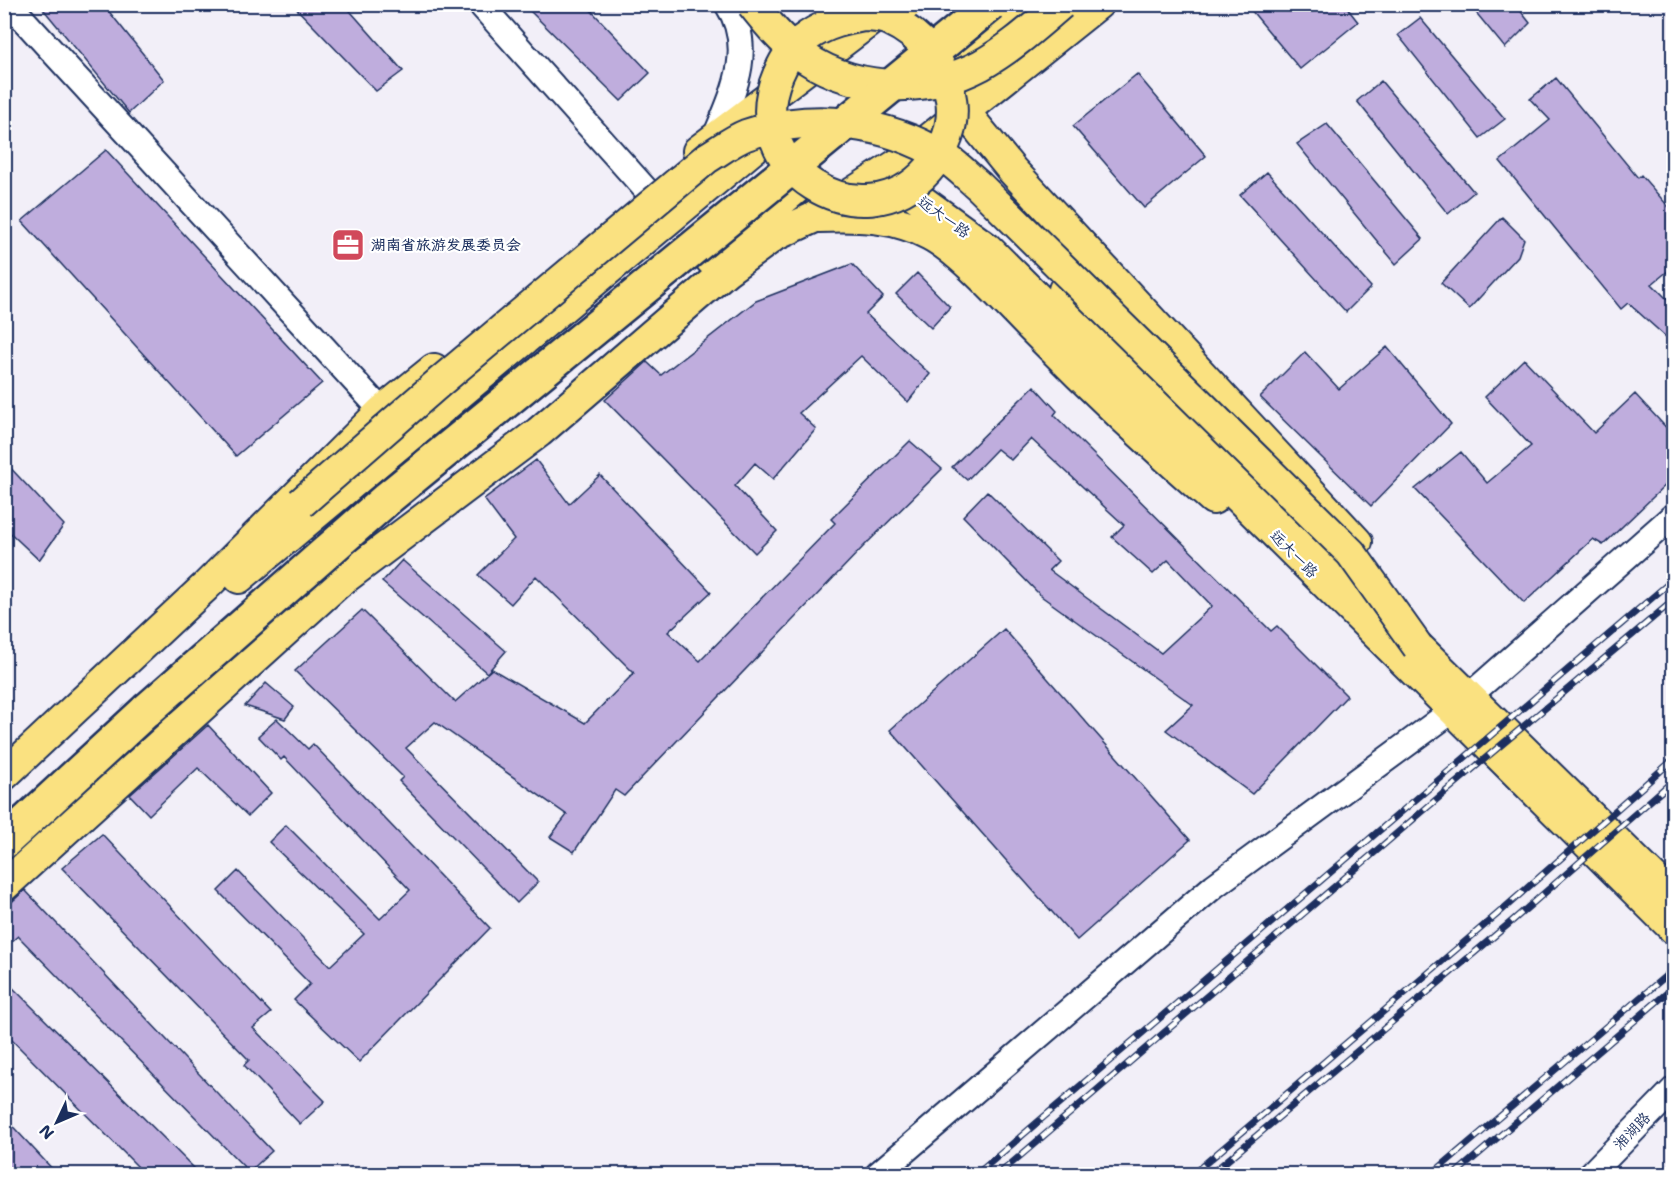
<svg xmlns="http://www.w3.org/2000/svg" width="1678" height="1179" font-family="'Shantell Sans','LXGW WenKai TC',sans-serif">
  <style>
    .building { fill: #bfaddd; stroke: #1b2f5e; stroke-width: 1.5 }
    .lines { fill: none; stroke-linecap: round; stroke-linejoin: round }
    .minor-casing { stroke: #1b2f5e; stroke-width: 28 }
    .major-casing { stroke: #1b2f5e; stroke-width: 34 }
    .highway-casing { stroke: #1b2f5e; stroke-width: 38 }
    .minor { stroke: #fff; stroke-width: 24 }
    .major { stroke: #fae180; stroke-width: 30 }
    .highway { stroke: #fae180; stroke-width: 33 }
    .rail-casing { stroke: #1b2f5e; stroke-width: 7 }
    .rail { stroke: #fff; stroke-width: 4.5; stroke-dasharray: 14; stroke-linecap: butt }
    .major-bridge-casing { stroke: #1b2f5e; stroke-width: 34; stroke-linecap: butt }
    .highway-bridge-casing { stroke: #1b2f5e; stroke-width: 38; stroke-linecap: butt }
    .major-bridge { stroke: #fae180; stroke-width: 30 }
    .highway-bridge { stroke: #fae180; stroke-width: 33 }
    .labels { text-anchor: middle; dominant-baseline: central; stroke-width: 4.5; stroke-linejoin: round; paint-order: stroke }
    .street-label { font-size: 15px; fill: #1b2f5e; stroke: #fff }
    .poi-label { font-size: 15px; font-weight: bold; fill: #1b2f5e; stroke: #fff; text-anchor: start }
  </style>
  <rect width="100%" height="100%" fill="#f2eff8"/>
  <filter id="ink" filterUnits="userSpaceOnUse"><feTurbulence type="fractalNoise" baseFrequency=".0167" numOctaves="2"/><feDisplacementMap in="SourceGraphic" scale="12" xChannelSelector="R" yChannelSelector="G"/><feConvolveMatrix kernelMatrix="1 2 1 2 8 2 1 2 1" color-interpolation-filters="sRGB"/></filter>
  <g filter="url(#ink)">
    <!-- building -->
    <path class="building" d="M 39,4 L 103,4 L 164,80 L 129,113 Z
      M 292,4 L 344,4 L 403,71 L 376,91 Z
      M 523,4 L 585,4 L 650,73 L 621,101 Z
      M 1246,4 L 1344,4 L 1358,22 L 1300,69 Z
      M 1469,4 L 1515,4 L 1530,23 L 1505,48 Z
      M 1420,18 L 1505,119 L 1480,138 L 1398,35 Z
      M 1137,74 L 1206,156 L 1144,208 L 1073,126 Z
      M 1556,78 L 1638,178 L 1641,175 L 1674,213 L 1674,266 L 1652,284 L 1674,306 L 1674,344 L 1628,303 L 1621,309 L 1500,161 L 1550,120 L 1530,99 Z
      M 1381,81 L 1474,192 L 1448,214 L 1357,101 Z
      M 1327,124 L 1423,239 L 1396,264 L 1297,144 Z
      M 106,150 L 322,383 L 236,456 L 22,221 Z
      M 1267,172 L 1371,287 L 1346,312 L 1240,195 Z
      M 1502,217 L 1524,239 L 1518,256 L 1469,309 L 1441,283 Z
      M 852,264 L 883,297 L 866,314 L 930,374 L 908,402 L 861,356 L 799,413 L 816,429 L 773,479 L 755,463 L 735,486 L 777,531 L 755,553 L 605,400 L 647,362 L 661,375 L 756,301 Z
      M 917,273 L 950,307 L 931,328 L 896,294 Z
      M 1387,347 L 1451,424 L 1371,506 L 1260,397 L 1305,352 L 1339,389 Z
      M 1524,359 L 1594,433 L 1635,394 L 1674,436 L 1674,477 L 1603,545 L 1593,539 L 1524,603 L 1415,489 L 1461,452 L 1487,483 L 1531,446 L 1485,397 Z
      M 1034,386 L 1057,411 L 1054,415 L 1271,631 L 1277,626 L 1347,696 L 1252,794 L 1166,730 L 1193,705 L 1041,596 L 963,516 L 987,491 L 1058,561 L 1049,570 L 1161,653 L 1212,606 L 1168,560 L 1153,574 L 1112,537 L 1124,525 L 1031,439 L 1011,460 L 997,449 L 967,480 L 952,467 Z
      M 910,441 L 942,469 L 863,547 L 624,796 L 615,790 L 574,852 L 550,837 L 567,815 L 435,722 L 406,748 L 538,882 L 517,903 L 399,781 L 403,777 L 295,671 L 362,610 L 455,702 L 492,669 L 585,723 L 634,673 L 536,576 L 511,604 L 478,575 L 514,539 L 484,499 L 536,460 L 569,504 L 600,475 L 711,592 L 668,632 L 700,661 L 835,523 L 831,519 Z
      M 4,461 L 64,525 L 39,560 L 4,527 Z
      M 402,560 L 506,651 L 487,673 L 382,582 Z
      M 1004,629 L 1190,840 L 1077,940 L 890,730 Z
      M 266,683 L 294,707 L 285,719 L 245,706 Z
      M 277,719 L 308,749 L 313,744 L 490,928 L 359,1062 L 294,1000 L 310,984 L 218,891 L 238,871 L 330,966 L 364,934 L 269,842 L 286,825 L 380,919 L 410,890 L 284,757 L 281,760 L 258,736 Z
      M 208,725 L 271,793 L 248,816 L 198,768 L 149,815 L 130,795 Z
      M 102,834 L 271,1013 L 253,1028 L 325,1101 L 300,1124 L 244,1065 L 249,1060 L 62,868 Z
      M 25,890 L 272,1151 L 249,1172 L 18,936 L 4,948 L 4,909 Z
      M 4,979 L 200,1174 L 145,1174 L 4,1032 Z
      M 4,1117 L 57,1174 L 4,1174 Z"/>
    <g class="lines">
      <defs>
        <path id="minor" d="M 9,4 L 382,411
          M 480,4 L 648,192
          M 715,137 C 733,94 756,48 727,4
          M 878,1174 L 1214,886 L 1452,711 L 1674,515
          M 1591,1174 L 1674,1089"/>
        <path id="major" d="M 942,68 L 1022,4
          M 963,110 L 1012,170 L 1357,542
          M 698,151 L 887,8
          M 906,189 L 987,248 L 1674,929
          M 819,217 C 858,215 896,217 930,235 C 961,251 1008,304 1034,330 C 1092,389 1151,445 1213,499
          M 711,260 L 805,181
          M 1064,290 L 1399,628 L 1674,898
          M 239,578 L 773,132
          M 4,775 L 205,587 L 382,411 L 434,369
          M 4,886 L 337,584 L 539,432 L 726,271 L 774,236 L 813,218 L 898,164 L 1098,4"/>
        <path id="highway" d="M 4,842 L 147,710"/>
      </defs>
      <!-- minor casing -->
      <use href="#minor" class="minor-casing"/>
      <!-- major casing -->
      <use href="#major" class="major-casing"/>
      <!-- highway casing -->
      <use href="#highway" class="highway-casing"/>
      <!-- minor -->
      <use href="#minor" class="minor"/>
      <!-- major -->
      <use href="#major" class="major"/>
      <!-- highway -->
      <use href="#highway" class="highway"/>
      <defs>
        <path id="rail" d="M 977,1174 L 1674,579
          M 999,1174 L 1444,793 L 1674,600
          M 1193,1174 L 1501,911 L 1674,759
          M 1211,1174 L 1511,922 L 1674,780
          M 1432,1174 L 1674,969
          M 1455,1174 L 1674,987"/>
      </defs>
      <!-- rail casing -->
      <use href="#rail" class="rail-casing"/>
      <!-- rail -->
      <use href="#rail" class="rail"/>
      <defs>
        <path id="major-bridge" d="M 752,4 C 766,21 779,38 796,51 C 847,91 923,96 981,65 C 1010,49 1035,26 1061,4
          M 828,4 C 838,8 848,12 858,15 C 868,17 880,16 889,20 C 922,35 945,64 951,99 C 955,125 945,151 928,170 C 862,245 738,167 778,75 C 784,60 794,45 808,36 C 842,13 875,19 907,4
          M 301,503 L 442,380 L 707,158 C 719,151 733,140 746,135 C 811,112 886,121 944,157 C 957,165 968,177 979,186 L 1351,553 L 1418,647"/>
        <path id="highway-bridge" d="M 147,710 L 389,497 L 991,4"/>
      </defs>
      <!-- major-bridge casing -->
      <use href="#major-bridge" class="major-bridge-casing"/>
      <!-- highway-bridge casing -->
      <use href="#highway-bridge" class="highway-bridge-casing"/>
      <!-- major-bridge -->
      <use href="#major-bridge" class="major-bridge"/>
      <!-- highway-bridge -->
      <use href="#highway-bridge" class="highway-bridge"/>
    </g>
  </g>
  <!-- icons -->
  <defs>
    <symbol id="office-square" viewBox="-11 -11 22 22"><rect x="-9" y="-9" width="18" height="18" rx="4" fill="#d1495b" stroke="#fff"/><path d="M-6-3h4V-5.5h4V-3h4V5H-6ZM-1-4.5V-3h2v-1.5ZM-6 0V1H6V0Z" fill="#fff"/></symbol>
  </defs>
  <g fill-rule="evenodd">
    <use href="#office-square" x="329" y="226" width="38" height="38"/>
  </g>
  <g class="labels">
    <!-- street labels -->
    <g class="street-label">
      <text transform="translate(944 217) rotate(36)">远大一路</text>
      <text transform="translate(1294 554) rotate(45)">远大一路</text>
      <text transform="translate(1632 1131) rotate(-46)">湘湖路</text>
    </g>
    <!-- poi labels -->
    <g class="poi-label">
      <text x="371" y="245">湖南省旅游发展委员会</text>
    </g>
  </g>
  <!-- margin -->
  <rect width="1678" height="1179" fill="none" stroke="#fff" stroke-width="24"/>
  <rect x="12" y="12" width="1654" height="1155" fill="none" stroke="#1b2f5e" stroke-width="2" filter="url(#ink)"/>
  <!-- north arrow -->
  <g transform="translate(57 1122) rotate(226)" stroke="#ffffff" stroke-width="4.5" paint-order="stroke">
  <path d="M0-4.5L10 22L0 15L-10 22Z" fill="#1b2f5e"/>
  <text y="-9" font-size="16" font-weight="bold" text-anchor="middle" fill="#1b2f5e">N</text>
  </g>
</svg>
